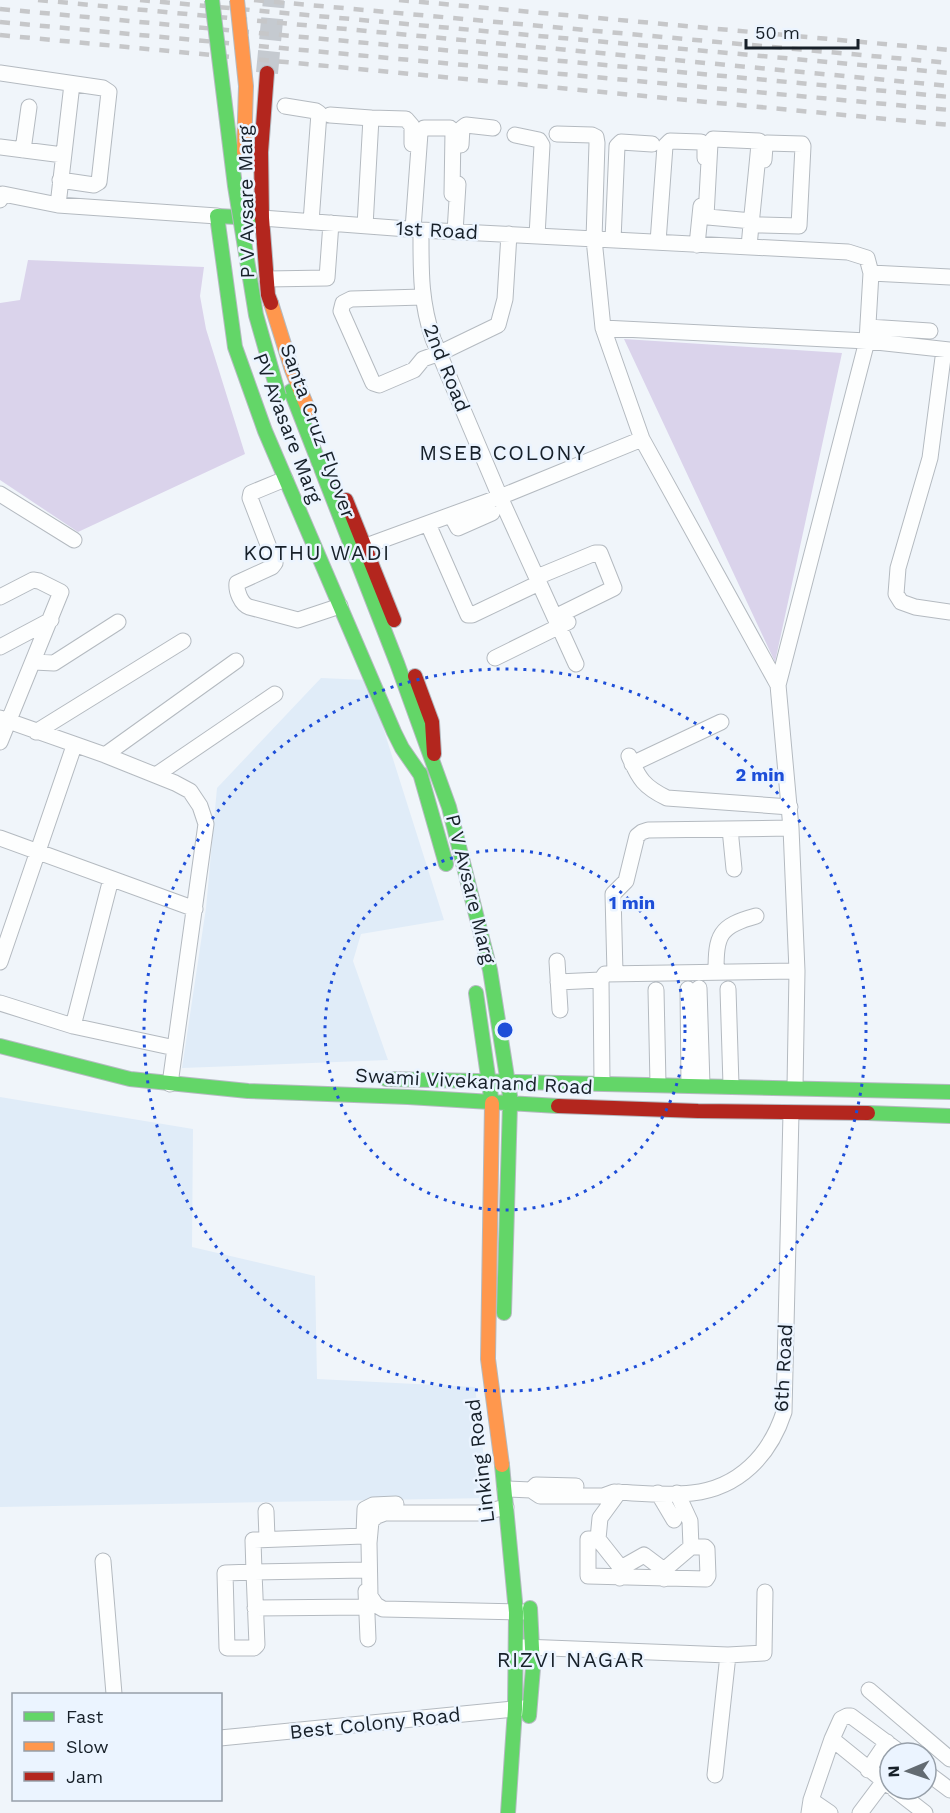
<svg xmlns="http://www.w3.org/2000/svg" width="950" height="1813" font-family="'Work Sans',sans-serif">
  <style>
    .built { fill: #e0ecf8 }
    .green { fill: #dad3eb }
    .lines { fill: none; stroke-linecap: round; stroke-linejoin: round }
    .secondary-tunnel { stroke: #c5cad0; stroke-width: 22; stroke-dasharray: 22 11; stroke-linecap: butt }
    .street-casing { stroke: #b4bac0; stroke-width: 17 }
    .fast-casing { stroke: #b4bac0; stroke-width: 16 }
    .slow-casing { stroke: #b4bac0; stroke-width: 16 }
    .jam-casing { stroke: #b4bac0; stroke-width: 16 }
    .street { stroke: #fdfefe; stroke-width: 15 }
    .fast { stroke: #63d668; stroke-width: 14 }
    .slow { stroke: #ff974d; stroke-width: 14 }
    .jam { stroke: #b3261e; stroke-width: 14 }
    .rail { stroke: #c6c7c9; stroke-width: 4.5; stroke-dasharray: 10 10; stroke-linecap: butt }
    .fast-bridge-casing { stroke: #b4bac0; stroke-width: 16; stroke-linecap: butt }
    .slow-bridge-casing { stroke: #b4bac0; stroke-width: 16; stroke-linecap: butt }
    .fast-bridge { stroke: #63d668; stroke-width: 14 }
    .slow-bridge { stroke: #ff974d; stroke-width: 14 }
    .ring { fill: none; stroke: #1d4ed8; stroke-width: 3; stroke-dasharray: 3 6 }
    .labels { text-anchor: middle; dominant-baseline: central; stroke-width: 5; stroke-linejoin: round; paint-order: stroke }
    .street-label { font-size: 20px; fill: #172029; stroke: #ebf4ff }
    .neighbourhood-label { font-size: 21px; letter-spacing: 1.5px; fill: #172029; stroke: #ebf4ff }
    .centre { fill: #1d4ed8; stroke: #ebf4ff; stroke-width: 3 }
    .ring-label { font-size: 18px; text-anchor: middle; font-weight: bold; fill: #1d4ed8; stroke: #ebf4ff; stroke-width: 5; stroke-linejoin: round; paint-order: stroke }
  </style>
  <rect width="100%" height="100%" fill="#f0f5fa"/>
  <!-- built -->
  <path class="built" d="M 321,678 L 368,680 L 444,920 L 361,934 L 353,961 L 388,1060 L 182,1068 L 206,908 L 217,788 Z
    M 0,1097 L 193,1129 L 192,1247 L 315,1276 L 317,1379 L 475,1387 L 489,1498 L 0,1507 Z"/>
  <!-- green -->
  <path class="green" d="M 28,260 L 204,267 L 200,296 L 206,329 L 245,454 L 78,532 L 0,480 L 0,303 L 20,300 Z
    M 624,339 L 842,353 L 775,662 Z"/>
  <g class="lines">
    <!-- secondary-tunnel -->
    <path class="secondary-tunnel" d="M 267,73 L 274,0"/>
    <defs>
      <path id="street" d="M 0,73 L 103,88 L 109,92 L 99,182 L 94,185 L 60,180
        M 285,106 L 316,111 L 319,113 L 311,222
        M 330,115 L 371,118 L 365,226
        M 371,118 L 406,119 L 412,126 L 412,144
        M 557,134 L 592,135 L 596,137 L 597,143 L 594,239 L 603,328 L 642,439 L 778,685
        M 515,135 L 539,140 L 542,145 L 537,236
        M 461,145 L 462,128 L 466,125 L 493,128
        M 0,147 L 63,155
        M 23,150 L 29,107
        M 0,200 L 3,194 L 58,205 L 217,216
        M 58,205 L 72,84
        M 262,218 L 421,230 L 848,252 L 867,258 L 871,273 L 867,341 L 778,685 L 791,828 L 797,971 L 795,1087
        M 760,225 L 799,226 L 803,146 L 802,144 L 767,143 L 765,146 L 764,160
        M 413,229 L 420,133 L 424,128 L 450,128 L 453,131 L 452,194
        M 421,230 C 421,270 420,300 433,339 L 500,497 L 576,664
        M 455,232 L 458,184
        M 613,240 L 617,146 L 621,142 L 652,144
        M 658,242 L 665,146 L 670,141 L 701,142 L 705,147 L 705,158
        M 697,245 L 701,206
        M 749,247 C 752,212 756,178 759,144 L 759,141 L 713,139 L 710,143 L 706,216 L 708,217 L 752,221
        M 871,273 L 950,277
        M 267,279 L 327,278 L 331,223
        M 423,297 L 351,299 L 343,303 L 341,311 L 373,383 L 379,385 L 414,370 L 423,359 L 440,353 L 498,325 L 505,299 L 509,234
        M 868,327 L 930,331
        M 603,328 L 867,341 L 950,350
        M 944,350 L 930,458 L 898,568 L 896,594 L 901,602 L 915,607 L 950,612
        M 285,479 L 251,493 L 250,498 L 275,563 L 272,567 L 237,583 C 236,591 241,604 249,607 L 298,620 L 340,606
        M 0,494 L 74,540
        M 451,515 L 458,528 L 492,513
        M 428,524 L 468,615 L 472,615 L 539,583
        M 366,546 L 500,497 L 642,439
        M 537,577 L 595,553 L 600,553 L 614,588 L 555,617
        M 0,597 L 33,580 L 39,581 L 61,592 L 0,742
        M 0,647 L 51,620
        M 495,658 L 568,622
        M 34,662 L 54,663 L 118,622
        M 0,718 L 105,755 L 175,783 L 190,791 L 200,806 L 206,824 L 170,1084
        M 36,732 L 183,641
        M 105,755 L 236,661
        M 629,756 C 639,779 644,787 667,798 L 790,807
        M 632,764 L 721,722
        M 156,775 L 275,694
        M 730,829 L 734,869
        M 0,838 L 195,909
        M 557,961 L 560,1010
        M 0,962 L 74,746
        M 716,972 C 716,935 719,926 756,916
        M 615,973 L 613,894 L 626,881 L 637,836 L 642,832 L 648,830 L 791,828
        M 558,982 L 601,980
        M 699,988 L 702,1085
        M 688,989 L 689,1084
        M 728,989 L 731,1085
        M 656,990 L 658,1084
        M 0,1003 L 73,1026 L 175,1048
        M 73,1026 L 111,879
        M 602,1082 L 601,980 L 605,974 L 797,971
        M 505,1489 L 531,1490 L 540,1496 L 603,1496 L 614,1492 C 639,1493 668,1496 692,1493 C 739,1488 770,1455 784,1412 L 791,1113
        M 531,1490 L 536,1485 L 576,1486
        M 619,1492 L 600,1518 L 598,1539 L 588,1539 L 588,1576 L 706,1579 L 708,1576 L 707,1549 L 705,1547 L 691,1547 L 690,1521 L 677,1493
        M 658,1493 L 674,1520
        M 506,1507 L 481,1513 L 385,1513 L 377,1516 L 371,1521 L 369,1543 L 370,1596 L 376,1605 L 383,1609 L 523,1612
        M 266,1511 L 267,1538
        M 364,1534 L 365,1509 L 373,1505 L 396,1504
        M 364,1536 L 253,1540 L 254,1572 L 365,1570
        M 598,1539 L 621,1568 L 620,1578
        M 103,1561 L 114,1694
        M 621,1568 L 644,1555 L 664,1570
        M 254,1572 L 257,1645 L 254,1648 L 227,1648 L 225,1573 Z
        M 664,1579 L 664,1570 L 691,1547
        M 366,1591 L 368,1639
        M 255,1608 L 367,1607
        M 523,1647 L 728,1655 L 764,1653 L 765,1592
        M 869,1690 L 950,1759
        M 220,1738 L 524,1708
        M 832,1739 L 841,1719 L 847,1716 L 851,1716 L 901,1753
        M 868,1770 L 887,1742
        M 926,1772 L 950,1790
        M 715,1775 L 728,1655
        M 894,1789 L 925,1813
        M 811,1800 L 830,1813
        M 809,1813 L 811,1800 L 832,1739 L 890,1786
        M 860,1813 L 884,1781"/>
      <path id="fast" d="M 258,218 L 217,216 L 235,347 L 265,431 L 394,732 L 402,748 L 420,774
        M 291,391 L 397,663 L 449,807 L 490,970 L 510,1096
        M 420,773 L 446,864
        M 476,993 L 491,1097
        M 0,1046 L 130,1079 L 248,1091 L 408,1097 L 558,1106
        M 386,1079 L 950,1092
        M 868,1113 L 950,1116
        M 504,1313 L 510,1104
        M 502,1465 L 516,1612 L 515,1709 L 508,1813
        M 529,1716 L 533,1668 L 530,1608"/>
      <path id="slow" d="M 271,303 L 292,370 L 308,409
        M 492,1103 L 488,1359 L 502,1465"/>
      <path id="jam" d="M 267,73 L 261,152 L 262,218 L 268,295 L 271,303
        M 346,500 L 394,620
        M 415,676 L 432,722 L 434,754
        M 558,1106 L 698,1111 L 868,1113"/>
    </defs>
    <!-- street casing -->
    <use href="#street" class="street-casing"/>
    <!-- fast casing -->
    <use href="#fast" class="fast-casing"/>
    <!-- slow casing -->
    <use href="#slow" class="slow-casing"/>
    <!-- jam casing -->
    <use href="#jam" class="jam-casing"/>
    <!-- street -->
    <use href="#street" class="street"/>
    <!-- fast -->
    <use href="#fast" class="fast"/>
    <!-- slow -->
    <use href="#slow" class="slow"/>
    <!-- jam -->
    <use href="#jam" class="jam"/>
    <!-- rail -->
    <path class="rail" d="M 38,0 L 950,86
      M 140,0 L 950,73
      M 254,0 L 950,63
      M 399,0 L 950,50
      M 0,9 L 950,97
      M 0,22 L 950,110
      M 0,35 L 950,125"/>
    <defs>
      <path id="fast-bridge" d="M 212,0 L 235,186 L 256,315 L 279,396"/>
      <path id="slow-bridge" d="M 237,0 L 246,86 L 244,152"/>
    </defs>
    <!-- fast-bridge casing -->
    <use href="#fast-bridge" class="fast-bridge-casing"/>
    <!-- slow-bridge casing -->
    <use href="#slow-bridge" class="slow-bridge-casing"/>
    <!-- fast-bridge -->
    <use href="#fast-bridge" class="fast-bridge"/>
    <!-- slow-bridge -->
    <use href="#slow-bridge" class="slow-bridge"/>
  </g>
  <!-- distance rings -->
  <g class="ring">
    <circle cx="505" cy="1030" r="180"/>
    <circle cx="505" cy="1030" r="361"/>
  </g>
  <g class="labels">
    <!-- street labels -->
    <g class="street-label">
      <text transform="translate(246 202) rotate(-91)">P V Avsare Marg</text>
      <text transform="translate(437 230) rotate(3)">1st Road</text>
      <text transform="translate(447 368) rotate(68)">2nd Road</text>
      <text transform="translate(288 428) rotate(69)">PV Avasare Marg</text>
      <text transform="translate(318 431) rotate(70)">Santa Cruz Flyover</text>
      <text transform="translate(471 889) rotate(76)">P V Avsare Marg</text>
      <text transform="translate(474 1081) rotate(3)">Swami Vivekanand Road</text>
      <text transform="translate(783 1368) rotate(-87)">6th Road</text>
      <text transform="translate(480 1461) rotate(-97)">Linking Road</text>
      <text transform="translate(375 1723) rotate(-6)">Best Colony Road</text>
    </g>
    <!-- neighbourhood labels -->
    <g class="neighbourhood-label">
      <text x="503" y="452">MSEB COLONY</text>
      <text x="317" y="552">KOTHU WADI</text>
      <text x="571" y="1659">RIZVI NAGAR</text>
    </g>
  </g>
  <circle cx="505" cy="1030" r="9" class="centre"/>
  <g class="ring-label">
    <text x="760" y="781">2 min</text>
    <text x="632" y="909">1 min</text>
  </g>
  <!-- legend -->
  <rect x="12" y="1693" width="210" height="108" fill="#ebf4ff" stroke="#969fa9" stroke-width="1.5"/>
  <rect x="24" y="1712" width="30" height="9" fill="#63d668" stroke="#969fa9" stroke-width="1.5"/>
  <text x="66" y="1723" font-size="18" fill="#172029">Fast</text>
  <rect x="24" y="1742" width="30" height="9" fill="#ff974d" stroke="#969fa9" stroke-width="1.5"/>
  <text x="66" y="1753" font-size="18" fill="#172029">Slow</text>
  <rect x="24" y="1772" width="30" height="9" fill="#b3261e" stroke="#969fa9" stroke-width="1.5"/>
  <text x="66" y="1783" font-size="18" fill="#172029">Jam</text>
  <!-- north arrow -->
  <g transform="translate(908 1771) rotate(268)"><circle r="28" fill="#ebf4ff" stroke="#969fa9" stroke-width="1.5"/>
  <path d="M0-4.5L10 22L0 15L-10 22Z" fill="#636b72"/>
  <text y="-9" font-size="16" font-weight="bold" text-anchor="middle" fill="#172029">N</text>
  </g>
  <!-- scale -->
  <path d="M746 39v9h112v-9" fill="none" stroke="#172029" stroke-width="3"/>
  <text x="755" y="39" font-size="18" fill="#172029" stroke="#ebf4ff" stroke-width="4.5" paint-order="stroke">50 m</text>
</svg>
